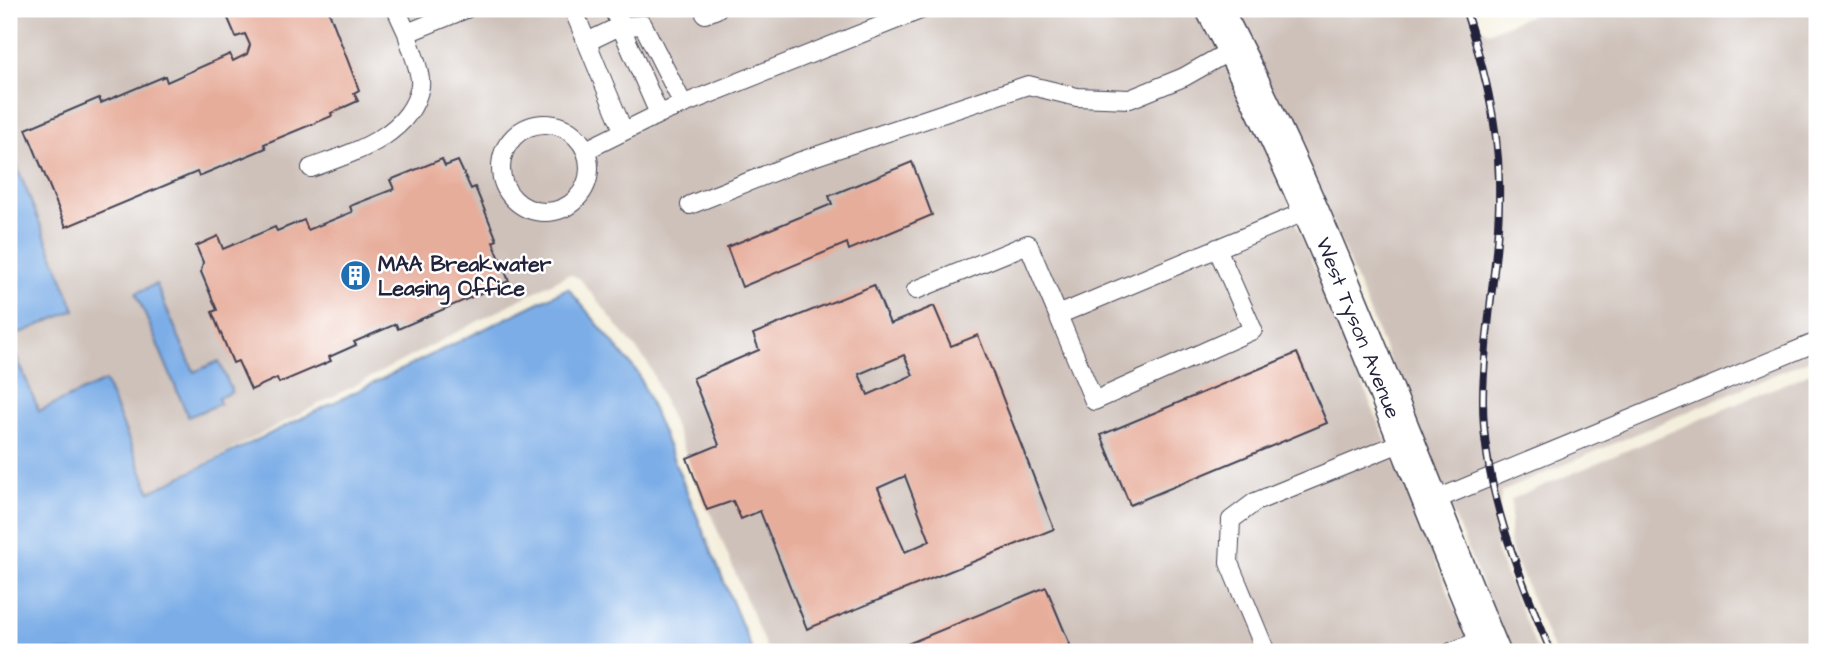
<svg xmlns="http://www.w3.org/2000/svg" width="1826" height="661" font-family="'Architects Daughter',sans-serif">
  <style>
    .industrial { fill: #cec1ba }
    .water { fill: #7bade7; stroke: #4e6891; stroke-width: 2 }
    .building { fill: #e7ad9b; fill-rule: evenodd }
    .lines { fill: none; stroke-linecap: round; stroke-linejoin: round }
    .lane-casing { stroke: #424153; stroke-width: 20 }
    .street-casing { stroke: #424153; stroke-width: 38 }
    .lane { stroke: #fff; stroke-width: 18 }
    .street { stroke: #fff; stroke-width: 35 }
    .rail-casing { stroke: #22223b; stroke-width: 8 }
    .rail { stroke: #fff; stroke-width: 5; stroke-dasharray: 16; stroke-linecap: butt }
    .labels { text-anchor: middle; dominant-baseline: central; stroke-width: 5; stroke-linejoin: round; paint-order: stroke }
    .poi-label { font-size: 21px; font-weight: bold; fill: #22223b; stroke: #fff; text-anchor: start }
    .street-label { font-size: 21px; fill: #22223b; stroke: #fff }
  </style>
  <rect width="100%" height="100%" fill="#fff"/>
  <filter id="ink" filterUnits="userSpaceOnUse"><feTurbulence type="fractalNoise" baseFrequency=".0143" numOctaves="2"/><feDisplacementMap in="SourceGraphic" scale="14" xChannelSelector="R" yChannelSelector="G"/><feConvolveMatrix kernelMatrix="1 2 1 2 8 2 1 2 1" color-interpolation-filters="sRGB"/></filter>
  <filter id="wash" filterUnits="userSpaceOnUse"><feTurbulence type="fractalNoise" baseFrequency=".00686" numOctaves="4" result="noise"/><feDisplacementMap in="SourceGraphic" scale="28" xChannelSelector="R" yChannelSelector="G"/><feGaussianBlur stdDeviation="1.57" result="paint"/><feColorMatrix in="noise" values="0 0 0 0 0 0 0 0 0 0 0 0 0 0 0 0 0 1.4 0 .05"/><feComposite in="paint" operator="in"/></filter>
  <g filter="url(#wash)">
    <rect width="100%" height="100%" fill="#f4efdd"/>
    <!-- industrial -->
    <path class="industrial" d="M 9,9 L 1471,9 L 1477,24 L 1488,32 L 1546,9 L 1817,9 L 1817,356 L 1501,492 L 1496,550 L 1538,652 L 1510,652 L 1319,190 L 1288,203 L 1473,652 L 768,652 L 649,365 L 580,279 L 572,275 L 567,275 L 150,492 L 105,381 L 39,411 L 9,338 L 75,310 L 9,147 Z
      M 1817,370 L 1817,652 L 1554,652 L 1509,544 L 1512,499 Z"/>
    <!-- water -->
    <path class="water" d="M 9,147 L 75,310 L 9,338 L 39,411 L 105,381 L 150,492 L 568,288 L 638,373 L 753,652 L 9,652 Z
      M 156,284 L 194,372 L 219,361 L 232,392 L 218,398 L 220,404 L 188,417 L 136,293 Z"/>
    <g id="blocks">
      <!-- building -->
      <path class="building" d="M 224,9 L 328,9 L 359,90 L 354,93 L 358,101 L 331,113 L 332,116 L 264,144 L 266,148 L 199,176 L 197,172 L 66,227 L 26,129 L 99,98 L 101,103 L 165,76 L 167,82 L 230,54 L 233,61 L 247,54 L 250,45 L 245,34 L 236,37 Z
        M 442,159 L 445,166 L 458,161 L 471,189 L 475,187 L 497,240 L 493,242 L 509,281 L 398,329 L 396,324 L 354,342 L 356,345 L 329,357 L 331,361 L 279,383 L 277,378 L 251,390 L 238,361 L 233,363 L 212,312 L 217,310 L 201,272 L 203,262 L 196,246 L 218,236 L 223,249 L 275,227 L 277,231 L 304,220 L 308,230 L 352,212 L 350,206 L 394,189 L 390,180 Z
        M 912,162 L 932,215 L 849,250 L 847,243 L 742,287 L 727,247 L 832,204 L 829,196 Z
        M 874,285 L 890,324 L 934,306 L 951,346 L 978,335 L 1054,529 L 807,629 L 760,511 L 741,519 L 733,501 L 707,510 L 687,458 L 719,445 L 693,378 L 759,350 L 753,334 ZM 904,355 L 913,375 L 868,395 L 859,374 ZM 905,476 L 930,541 L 905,552 L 878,488 Z
        M 1297,353 L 1327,423 L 1130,505 L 1101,435 Z
        M 1046,587 L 1073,652 L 888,652 Z"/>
    </g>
  </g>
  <g filter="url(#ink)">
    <use href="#blocks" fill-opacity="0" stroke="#424153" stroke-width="2"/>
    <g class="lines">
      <defs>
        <path id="lane" d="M 396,9 L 407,33 L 466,9
          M 573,9 L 623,130
          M 613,9 L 659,114
          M 705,14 L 717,9
          M 587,42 L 620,26 L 643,25 L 683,104
          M501 168a44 44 0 1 1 88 0a44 44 0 1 1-88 0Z
          M 586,150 L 659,114 L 923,9
          M 311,168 C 352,153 411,136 420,86 C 422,72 410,48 407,33
          M 690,205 L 798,162 L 1028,85 L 1077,97 L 1130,99 L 1184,77 L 1235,48
          M 916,290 L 1028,244 L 1058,315 L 1309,210
          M 1058,315 L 1094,401 L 1253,330 L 1217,248
          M 1430,502 L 1817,342
          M 1266,652 L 1229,563 L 1231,520 L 1255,502 L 1405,441
          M 1451,652 L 1486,638"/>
        <path id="street" d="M 1214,9 C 1323,215 1402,437 1492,652"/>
      </defs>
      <!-- lane casing -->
      <use href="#lane" class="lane-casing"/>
      <!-- street casing -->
      <use href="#street" class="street-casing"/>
      <!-- lane -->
      <use href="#lane" class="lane"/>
      <!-- street -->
      <use href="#street" class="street"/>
      <defs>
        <path id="rail" d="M 1465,9 C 1483,65 1498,120 1499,180 C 1501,252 1484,325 1483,397 C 1482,486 1517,571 1551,652"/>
      </defs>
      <!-- rail casing -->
      <use href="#rail" class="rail-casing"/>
      <!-- rail -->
      <use href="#rail" class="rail"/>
    </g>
  </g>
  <!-- icons -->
  <defs>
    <symbol id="building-disc" viewBox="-11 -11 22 22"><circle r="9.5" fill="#1f6fb2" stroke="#fff"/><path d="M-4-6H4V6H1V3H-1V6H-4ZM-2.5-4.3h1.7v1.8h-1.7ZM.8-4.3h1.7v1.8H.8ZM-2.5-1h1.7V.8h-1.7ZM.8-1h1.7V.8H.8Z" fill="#fff"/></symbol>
  </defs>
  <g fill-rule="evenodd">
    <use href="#building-disc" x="338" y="258" width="35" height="35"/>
  </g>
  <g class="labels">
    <!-- poi labels -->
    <g class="poi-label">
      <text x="378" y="264">MAA Breakwater<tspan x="378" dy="24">Leasing Office</tspan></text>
    </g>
    <!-- street labels -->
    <g class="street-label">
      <text transform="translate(1358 328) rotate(68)">West Tyson Avenue</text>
    </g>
  </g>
  <!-- margin -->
  <rect width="1826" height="661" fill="none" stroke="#fff" stroke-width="35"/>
</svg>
